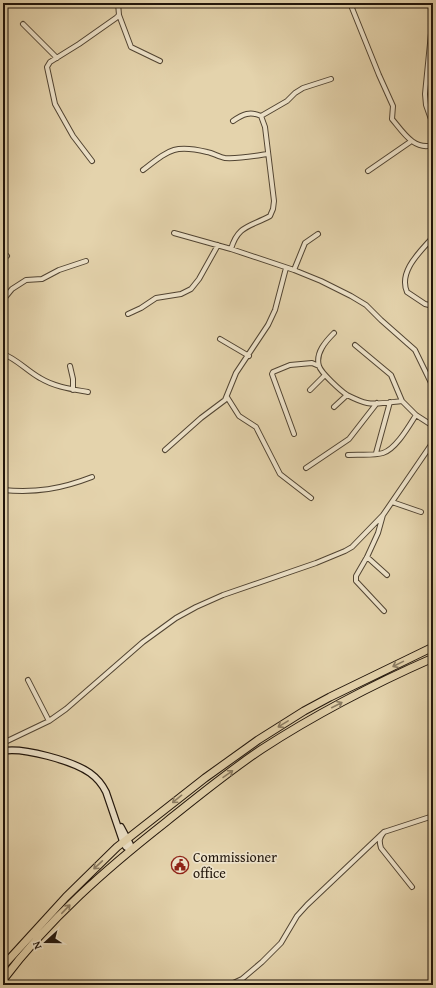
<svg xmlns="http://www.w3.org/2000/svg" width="436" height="988" font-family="'Gentium Book Plus',serif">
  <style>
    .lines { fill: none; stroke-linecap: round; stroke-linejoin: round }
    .street-casing { stroke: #514432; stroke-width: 6 }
    .secondary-casing { stroke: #20140a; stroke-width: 8 }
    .highway-casing { stroke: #20140a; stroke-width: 9 }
    .street { stroke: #ede2c9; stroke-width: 4 }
    .secondary { stroke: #ede2c9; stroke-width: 5.5 }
    .highway { stroke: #e4d3ac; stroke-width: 7 }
    .oneway { stroke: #8c7d63 }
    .labels { text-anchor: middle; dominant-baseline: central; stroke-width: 3.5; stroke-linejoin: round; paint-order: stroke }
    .poi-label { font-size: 14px; fill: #20140a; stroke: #ede2c9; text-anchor: start }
  </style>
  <rect width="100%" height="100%" fill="#e4d3ac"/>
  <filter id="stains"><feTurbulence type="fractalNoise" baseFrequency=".005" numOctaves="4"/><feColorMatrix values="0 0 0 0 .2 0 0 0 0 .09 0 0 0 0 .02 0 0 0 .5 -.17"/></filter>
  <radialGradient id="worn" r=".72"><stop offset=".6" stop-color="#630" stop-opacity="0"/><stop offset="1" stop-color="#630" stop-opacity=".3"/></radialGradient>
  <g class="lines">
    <defs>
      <path id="street" d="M 350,3 L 379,75 L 393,106 L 392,119 C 403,132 414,151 433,145
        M 433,13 L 425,94 L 426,105 L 433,125
        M 119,15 L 131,47 L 160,61
        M 23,24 L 57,58
        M 233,121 C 243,114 250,111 261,116 L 287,101 L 295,93 L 303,88 L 331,79
        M 92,161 L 73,136 L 55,104 L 47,67 L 50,62 L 79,44 L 116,18 L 119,15 L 118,3
        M 143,170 C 169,150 174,144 207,152 C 213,153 219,157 225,158 C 239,159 253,156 268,154
        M 368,171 L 410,142
        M 174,233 L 231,249 L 294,270 L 321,281 L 351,296 L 366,305 L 381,320 L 415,350 L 433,387
        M 433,237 C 421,251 398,271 407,292 L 425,304 L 429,305 L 433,307
        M 231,249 C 238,225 250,227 270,216 L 273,209 L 274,201 L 265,127 L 261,116
        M 3,252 L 7,256
        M 294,270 L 305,243 L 318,234
        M 3,300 L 12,289 L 26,280 L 42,279 L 59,270 L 86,261
        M 128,314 L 141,308 L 156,298 L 181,294 L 191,289 L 199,279 L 218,245
        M 334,333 C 326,341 315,353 319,366 C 321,373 341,391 347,395 C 353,398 361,402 367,403 C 378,405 391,402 402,401
        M 220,339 L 249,356
        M 355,345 L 391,375 L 402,401 L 416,415 L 433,426
        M 3,354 C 17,359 27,371 40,378 C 55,387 71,389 88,392
        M 70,366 L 73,379 L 73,390
        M 310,390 L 325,375
        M 227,397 L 239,416 L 256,427 L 280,474 L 311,498
        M 334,407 L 347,395
        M 294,434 L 272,374 L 273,372 L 290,365 L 312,363 L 319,366
        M 165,450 L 201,418 L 225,400 L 236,373 L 268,325 L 275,310 L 286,268
        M 376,453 L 390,402
        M 348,455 C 359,454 373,456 383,453 C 396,449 409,426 416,415
        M 306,468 L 349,439 L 377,403
        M 3,490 C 36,493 61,489 92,477
        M 392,502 L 421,512
        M 367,557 L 387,575
        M 384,611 L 356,581 L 356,576 L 367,557 L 378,533 L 383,515 L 433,442
        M 28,680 L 49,721
        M 3,743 L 49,721 L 66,709 L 143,642 L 176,618 L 196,607 L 223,595 L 316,563 L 345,551 L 352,547 L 383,515
        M 412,887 L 381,848 C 379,841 379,838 384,832 L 433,816
        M 229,985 L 242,979 L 262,962 L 281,943 L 297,916 L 307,905 L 384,832"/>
      <path id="secondary" d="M 3,751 C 23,747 73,761 90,773 C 97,778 102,784 106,792 L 123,842 L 126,847 L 131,850
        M 121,827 L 130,844 L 131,850"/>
      <path id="highway" d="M 3,966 L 66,897 L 117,847 L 205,778 L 258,740 L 304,711 L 330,697 L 433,647
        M 3,980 C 49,919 106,869 166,822 C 197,797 229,771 262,749 C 316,714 374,684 433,658"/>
    </defs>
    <!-- street casing -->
    <use href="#street" class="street-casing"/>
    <!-- secondary casing -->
    <use href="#secondary" class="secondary-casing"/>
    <!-- highway casing -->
    <use href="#highway" class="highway-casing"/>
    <!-- street -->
    <use href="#street" class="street"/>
    <!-- secondary -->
    <use href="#secondary" class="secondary"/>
    <!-- highway -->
    <use href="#highway" class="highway"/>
  </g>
  <!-- one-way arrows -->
  <defs><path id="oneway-shaft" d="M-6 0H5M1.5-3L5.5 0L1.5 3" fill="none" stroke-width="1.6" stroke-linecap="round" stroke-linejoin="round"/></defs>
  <g class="oneway">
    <use href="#oneway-shaft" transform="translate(398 664) rotate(154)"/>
    <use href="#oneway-shaft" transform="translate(337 705) rotate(-27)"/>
    <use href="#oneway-shaft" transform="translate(283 724) rotate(149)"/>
    <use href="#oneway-shaft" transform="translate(228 774) rotate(-35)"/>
    <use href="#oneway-shaft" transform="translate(177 799) rotate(141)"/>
    <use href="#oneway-shaft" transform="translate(98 865) rotate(137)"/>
    <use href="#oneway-shaft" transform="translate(66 909) rotate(-46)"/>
  </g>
  <!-- icons -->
  <defs>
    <symbol id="civic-ring" viewBox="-11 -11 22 22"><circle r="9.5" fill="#ede2c9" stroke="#8f2418" stroke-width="1.5"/><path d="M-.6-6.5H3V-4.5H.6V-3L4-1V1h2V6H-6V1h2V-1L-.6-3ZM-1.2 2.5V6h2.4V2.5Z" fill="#8f2418"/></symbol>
  </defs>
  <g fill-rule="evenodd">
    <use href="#civic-ring" x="170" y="855" width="20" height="20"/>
  </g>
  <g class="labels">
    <!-- poi labels -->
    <g class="poi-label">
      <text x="193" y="857">Commissioner<tspan x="193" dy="16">office</tspan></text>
    </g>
  </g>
  <!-- margin -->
  <rect width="436" height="988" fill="none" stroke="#e4d3ac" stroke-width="16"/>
  <rect x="4" y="4" width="428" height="980" fill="none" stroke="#20140a" stroke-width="2"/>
  <rect x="8" y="8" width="420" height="972" fill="none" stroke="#20140a"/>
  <!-- north arrow -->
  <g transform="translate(46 942) rotate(249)" stroke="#ede2c9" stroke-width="3" paint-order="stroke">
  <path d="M0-3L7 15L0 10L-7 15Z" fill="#20140a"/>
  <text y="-6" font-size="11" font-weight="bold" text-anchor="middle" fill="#20140a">N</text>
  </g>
  <rect width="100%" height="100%" filter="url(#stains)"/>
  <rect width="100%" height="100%" fill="url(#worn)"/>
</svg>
